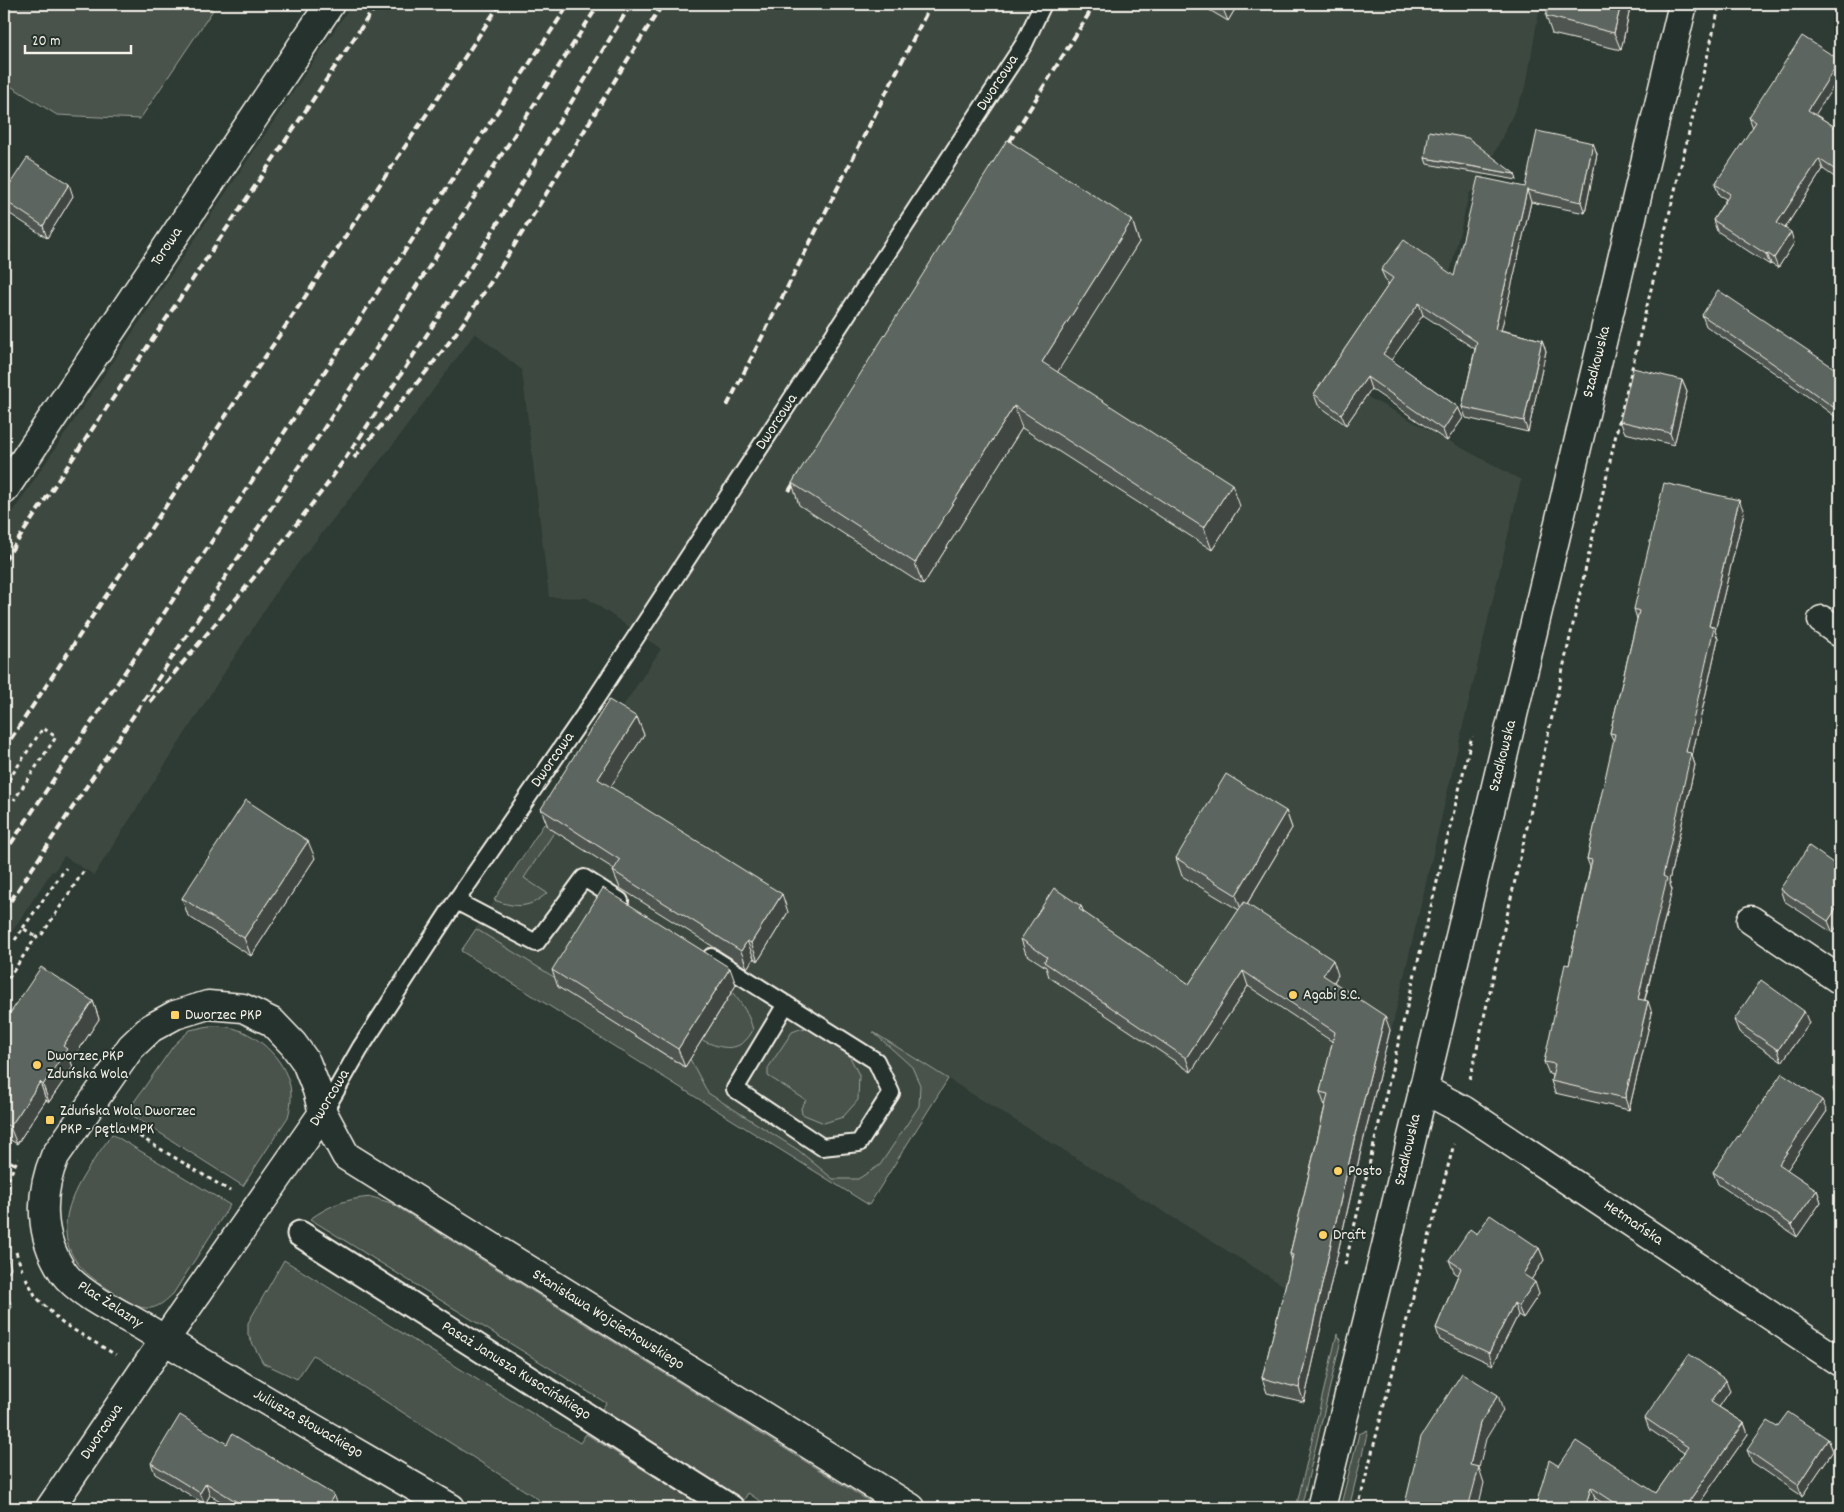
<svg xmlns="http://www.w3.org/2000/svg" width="1844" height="1512" font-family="Dekko,sans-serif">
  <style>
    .built { fill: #3c4841 }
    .green { fill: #48524c; stroke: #9ea29a }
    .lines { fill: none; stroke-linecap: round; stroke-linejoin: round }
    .service-casing { stroke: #f4f1e8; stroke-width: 20 }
    .pedestrian-casing { stroke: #f4f1e8; stroke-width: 29 }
    .minor-casing { stroke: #f4f1e8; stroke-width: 31 }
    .tertiary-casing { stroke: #f4f1e8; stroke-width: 31 }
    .path { stroke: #f4f1e8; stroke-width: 3; stroke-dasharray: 4 4; stroke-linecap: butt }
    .service { stroke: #26332d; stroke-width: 16 }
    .pedestrian { stroke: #26332d; stroke-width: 25 }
    .minor { stroke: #26332d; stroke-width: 28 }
    .tertiary { stroke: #26332d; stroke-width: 28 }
    .rail { stroke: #f4f1e8; stroke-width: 4; stroke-dasharray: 8 4; stroke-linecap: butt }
    .wall { fill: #4f5751; stroke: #f4f1e8 }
    .shaded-wall { fill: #404742; stroke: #f4f1e8 }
    .building { fill: #5c655e; stroke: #f4f1e8 }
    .poi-dot { fill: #ffd166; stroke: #26332d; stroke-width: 2 }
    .labels { text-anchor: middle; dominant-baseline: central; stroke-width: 4; stroke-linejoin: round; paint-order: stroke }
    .street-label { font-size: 16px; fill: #f4f1e8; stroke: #26332d }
    .poi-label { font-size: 16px; fill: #f4f1e8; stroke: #26332d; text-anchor: start }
  </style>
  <rect width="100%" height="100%" fill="#2e3b34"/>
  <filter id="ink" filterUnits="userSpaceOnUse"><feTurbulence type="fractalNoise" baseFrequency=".02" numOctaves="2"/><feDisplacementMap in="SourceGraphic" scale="10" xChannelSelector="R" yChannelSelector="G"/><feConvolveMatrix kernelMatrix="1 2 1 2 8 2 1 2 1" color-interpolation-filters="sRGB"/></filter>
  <g filter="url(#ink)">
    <!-- built -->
    <path class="built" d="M 352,4 L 1540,4 L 1526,87 L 1482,179 L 1469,194 L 1448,281 L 1366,396 L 1521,480 L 1325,1311 L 948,1079 L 869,1205 L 461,951 L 661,649 L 587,598 L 549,597 L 522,370 L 475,333 L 398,438 L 282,583 L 94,875 L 64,856 L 54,872 L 52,871 L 9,936 L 4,932 L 4,525 Z"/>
    <!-- green -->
    <path class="green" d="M 4,4 L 202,4 L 213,10 L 140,119 L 57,115 L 4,82 Z
      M 544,824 L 555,831 L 524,878 L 547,893 C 529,909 516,908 494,900 Z
      M 476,929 L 562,982 L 559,987 L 684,1067 L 690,1059 L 708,1093 L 798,1150 L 833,1179 L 858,1179 L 880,1165 L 919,1106 L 920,1085 L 912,1067 L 873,1032 L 948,1079 L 869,1205 L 461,951 Z
      M 732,992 C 742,1004 749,1014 753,1030 C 741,1053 723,1050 702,1040 Z
      M 209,1026 C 215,1026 222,1026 228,1027 C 256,1032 284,1058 290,1086 C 292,1097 291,1106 288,1117 L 243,1186 L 127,1112 L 174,1045 L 190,1030 Z
      M 807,1028 L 848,1053 L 859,1075 L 858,1100 L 843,1117 L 824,1123 L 802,1114 L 801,1108 L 806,1100 L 768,1076 L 768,1068 L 792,1032 L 800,1029 Z
      M 112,1134 L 230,1205 L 173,1294 C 166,1300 161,1306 151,1308 C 139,1310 126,1300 116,1294 C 93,1279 67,1263 66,1232 C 64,1196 93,1162 112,1134 Z
      M 372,1197 L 391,1203 L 880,1508 L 771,1508 L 748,1493 L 740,1507 L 598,1415 L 606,1403 L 310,1219 C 332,1204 345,1199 372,1197 Z
      M 284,1260 L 580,1443 L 586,1434 L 705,1508 L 542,1508 L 538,1499 L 313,1355 L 297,1379 L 263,1363 L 248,1335 L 248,1323 Z
      M 1337,1334 L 1341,1340 L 1301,1508 L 1296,1508 Z
      M 1368,1430 L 1349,1508 L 1340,1508 L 1359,1434 Z"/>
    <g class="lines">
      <defs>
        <path id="service" d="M 456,901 L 536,943 L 584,878 L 620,901
          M 711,957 L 876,1061 L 891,1093 L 859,1143 L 822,1147 L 735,1089 L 786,1004
          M 323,1113 L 361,1047 L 456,901 L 594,701 L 1024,44 L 1043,4"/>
        <path id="pedestrian" d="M 300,1234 L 731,1508"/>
        <path id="minor" d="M 4,490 L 330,4
          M 1822,620 L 1840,633
          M 1751,920 L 1840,980
          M 1423,1089 L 1463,1110 L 1840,1362
          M 50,1508 L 143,1371 L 323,1113
          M 451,1508 C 350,1449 247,1391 147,1329 C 122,1314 79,1295 63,1272 C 39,1236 39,1194 55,1156 L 131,1047 L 151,1028 L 175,1015 L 208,1005 L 243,1008 L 272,1022 L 293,1044 L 306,1062 L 317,1090 L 323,1113 L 346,1156 L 911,1508"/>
        <path id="tertiary" d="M 1321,1508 L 1386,1246 L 1683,4"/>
      </defs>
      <!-- service casing -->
      <use href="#service" class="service-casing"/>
      <!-- pedestrian casing -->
      <use href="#pedestrian" class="pedestrian-casing"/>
      <!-- minor casing -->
      <use href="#minor" class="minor-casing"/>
      <!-- tertiary casing -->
      <use href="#tertiary" class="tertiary-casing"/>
      <!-- path -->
      <path class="path" d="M 4,787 L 43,728 L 56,737 L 14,800
        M 23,928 L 66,868
        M 15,940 L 23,928 L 36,937
        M 4,985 L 36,937 L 41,936 L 85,869
        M 1470,1079 L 1617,430 L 1720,4
        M 119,1124 L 230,1191
        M 4,1157 L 14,1164
        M 9,1212 L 8,1180 L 18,1158
        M 16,1252 L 22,1270
        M 1345,1265 L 1472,736
        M 26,1278 L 36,1297 L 62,1323 L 116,1355
        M 1358,1508 L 1384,1405 L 1454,1144"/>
      <!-- service -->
      <use href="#service" class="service"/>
      <!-- pedestrian -->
      <use href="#pedestrian" class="pedestrian"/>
      <!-- minor -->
      <use href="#minor" class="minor"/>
      <!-- tertiary -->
      <use href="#tertiary" class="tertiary"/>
      <!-- rail -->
      <path class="rail" d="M 1003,152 L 1095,4
        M 727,406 L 931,4
        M 354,458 C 392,412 432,368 466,319 C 536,217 595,108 663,4
        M 789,491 L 800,473
        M 4,561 L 377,4
        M 150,702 L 266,563 L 326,486 L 358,440 L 471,267 L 631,4
        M 4,749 L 500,4
        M 4,854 L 569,4
        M 4,911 L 352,386 L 599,4"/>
    </g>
    <!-- wall -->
    <path class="wall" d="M 1199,4 L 1238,4 L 1228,21 Z
      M 1631,4 L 1621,50 L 1552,34 L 1546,16 Z
      M 1816,115 L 1840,130 L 1840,181 L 1823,169 L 1785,228 L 1794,243 L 1778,268 L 1771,264 L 1770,265 L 1717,231 L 1713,220 L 1726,199 L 1719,195 L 1715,184 L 1753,128 L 1749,117 Z
      M 1593,143 L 1597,154 L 1585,213 L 1531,202 L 1501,330 L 1542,340 L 1546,351 L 1528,432 L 1466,418 L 1462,407 L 1475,349 L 1423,315 L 1391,360 L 1458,407 L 1463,418 L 1447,441 L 1371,389 L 1346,425 L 1318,405 L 1314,394 L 1389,284 L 1386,281 L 1381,270 L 1454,276 L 1525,187 Z
      M 1425,158 L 1515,174 L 1517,180 L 1427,164 Z
      M 4,193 L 73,196 L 47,238 L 4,210 Z
      M 1132,220 L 1139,242 L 1057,372 L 1240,506 L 1212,550 L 1022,428 L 923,585 L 799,505 L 792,483 Z
      M 1702,315 L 1840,372 L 1840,420 L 1785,380 L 1706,326 Z
      M 1682,380 L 1687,392 L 1674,445 L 1625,433 L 1620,421 Z
      M 1744,512 L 1715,631 L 1718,639 L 1692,756 L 1695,765 L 1669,881 L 1672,890 L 1645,1000 L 1652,1013 L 1629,1110 L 1555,1093 L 1551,1081 L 1552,1075 L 1549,1074 L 1544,1062 L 1569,965 L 1590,867 L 1587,859 L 1614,742 L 1610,733 L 1637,619 L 1634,609 Z
      M 637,717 L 644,735 L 610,787 L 788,912 L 758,961 L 754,958 L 747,968 L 620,888 L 613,871 L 614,869 L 548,827 L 541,809 Z
      M 1840,733 L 1840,749 L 1837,739 Z
      M 1286,811 L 1292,828 L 1247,904 L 1338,975 L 1334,982 L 1390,1030 L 1361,1150 L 1304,1402 L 1267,1393 L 1262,1378 L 1292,1260 L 1290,1254 L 1325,1106 L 1320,1092 L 1333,1042 L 1248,986 L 1191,1072 L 1049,977 L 1046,967 L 1026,954 L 1021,939 L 1081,906 L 1084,913 L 1189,984 L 1239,910 L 1182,876 L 1176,858 Z
      M 315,858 L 251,956 L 188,916 L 182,898 Z
      M 1840,868 L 1840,921 L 1833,933 L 1784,901 L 1780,889 Z
      M 552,970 L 736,985 L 685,1067 L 558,987 Z
      M 93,1001 L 99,1019 L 71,1062 L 73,1067 L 49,1102 L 46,1100 L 17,1144 L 4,1136 L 4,1011 L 11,1012 Z
      M 1734,1020 L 1809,1023 L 1782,1062 L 1739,1032 Z
      M 1840,1077 L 1840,1102 L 1837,1100 L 1833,1089 Z
      M 1827,1111 L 1787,1170 L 1817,1190 L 1821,1202 L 1797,1237 L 1718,1184 L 1713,1172 L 1739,1137 Z
      M 1477,1234 L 1539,1248 L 1544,1260 L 1531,1280 L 1539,1294 L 1523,1318 L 1518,1315 L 1493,1365 L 1440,1340 L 1436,1328 L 1458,1275 L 1454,1272 L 1449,1260 Z
      M 1730,1391 L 1719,1407 L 1744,1423 L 1748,1434 L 1696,1508 L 1610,1508 L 1595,1498 L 1559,1466 L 1656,1493 L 1684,1453 L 1649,1429 L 1645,1418 Z
      M 1777,1427 L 1828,1439 L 1833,1451 L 1802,1496 L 1752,1462 L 1747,1450 Z
      M 227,1444 L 334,1495 L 339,1507 L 338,1508 L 232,1508 L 210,1495 L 205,1504 L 155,1474 L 151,1463 Z"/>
    <!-- shaded-wall -->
    <path class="shaded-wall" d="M 1221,4 L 1238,4 L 1228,21 Z
      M 1621,4 L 1631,4 L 1621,50 L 1614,33 Z
      M 1840,60 L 1840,76 L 1812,120 L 1808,110 Z
      M 1593,143 L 1597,154 L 1585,213 L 1581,202 Z
      M 1819,159 L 1823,169 L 1781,234 L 1777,223 Z
      M 69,184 L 73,196 L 47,238 L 43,226 Z
      M 1527,190 L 1531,202 L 1499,340 L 1495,329 Z
      M 1132,220 L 1139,242 L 1050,384 L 1042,362 Z
      M 6,232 L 10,243 L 4,253 L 4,236 Z
      M 1791,232 L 1794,243 L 1778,268 L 1774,258 Z
      M 1767,253 L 1771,264 L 1770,265 L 1766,254 Z
      M 1419,303 L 1423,315 L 1387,366 L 1383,354 Z
      M 1542,340 L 1546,351 L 1528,432 L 1524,421 Z
      M 1367,377 L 1371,389 L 1346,425 L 1341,414 Z
      M 1682,380 L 1687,392 L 1674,445 L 1670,433 Z
      M 1014,406 L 1022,428 L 923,585 L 915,563 Z
      M 1458,407 L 1463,418 L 1447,441 L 1443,430 Z
      M 1232,484 L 1240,506 L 1212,550 L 1204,528 Z
      M 1739,500 L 1744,512 L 1715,631 L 1718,639 L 1692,756 L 1695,765 L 1669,881 L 1672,890 L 1642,1010 L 1638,999 L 1663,876 L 1709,626 Z
      M 637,717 L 644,735 L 604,797 L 598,779 Z
      M 1286,811 L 1292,828 L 1242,912 L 1236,895 Z
      M 308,841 L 315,858 L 251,956 L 244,938 Z
      M 782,894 L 788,912 L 758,961 L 751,943 Z
      M 1840,903 L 1840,921 L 1833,933 L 1828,921 Z
      M 1081,906 L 1087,920 L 1079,909 Z
      M 747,941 L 754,958 L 747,968 L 741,951 Z
      M 1333,960 L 1338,975 L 1329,990 L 1323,975 Z
      M 730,968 L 736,985 L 685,1067 L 678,1049 Z
      M 1243,971 L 1248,986 L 1191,1072 L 1186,1058 Z
      M 93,1001 L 99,1019 L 71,1062 L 73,1067 L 49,1102 L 43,1085 L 63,1046 Z
      M 1648,1001 L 1652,1013 L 1629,1110 L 1625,1098 Z
      M 1804,1011 L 1809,1023 L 1782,1062 L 1778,1050 Z
      M 1385,1016 L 1390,1030 L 1361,1150 L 1304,1402 L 1299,1388 L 1355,1135 Z
      M 40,1082 L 46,1100 L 17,1144 L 10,1127 Z
      M 1822,1100 L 1827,1111 L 1783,1176 L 1779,1164 Z
      M 1817,1190 L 1821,1202 L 1797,1237 L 1792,1225 Z
      M 1539,1248 L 1544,1260 L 1527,1286 L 1523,1274 Z
      M 5,1250 L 11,1268 L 4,1279 L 4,1252 Z
      M 1535,1282 L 1539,1294 L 1523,1318 L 1518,1306 Z
      M 6,1290 L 12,1307 L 4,1320 L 4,1293 Z
      M 1514,1303 L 1518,1315 L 1493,1365 L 1489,1353 Z
      M 1726,1380 L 1730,1391 L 1715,1413 L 1711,1402 Z
      M 1498,1395 L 1503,1411 L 1486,1439 L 1479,1468 L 1484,1483 L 1478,1508 L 1468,1508 L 1470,1465 L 1480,1423 Z
      M 1744,1423 L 1748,1434 L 1696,1508 L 1688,1508 L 1687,1504 Z
      M 1828,1439 L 1833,1451 L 1802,1496 L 1798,1485 Z
      M 206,1483 L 210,1495 L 205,1504 L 200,1493 Z
      M 1591,1487 L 1595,1498 L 1592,1508 L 1585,1508 Z
      M 334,1495 L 339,1507 L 338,1508 L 326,1508 Z"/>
    <!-- building -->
    <path class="building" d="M 1549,4 L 1621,4 L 1614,33 L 1546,16 Z
      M 1802,36 L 1840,60 L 1808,110 L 1840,130 L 1840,173 L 1819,159 L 1777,223 L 1791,232 L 1774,258 L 1767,253 L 1766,254 L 1713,220 L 1730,194 L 1715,184 L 1756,122 L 1749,117 Z
      M 1429,131 L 1468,138 L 1515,174 L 1425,158 Z
      M 1537,131 L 1593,143 L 1581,202 L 1527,190 L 1495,329 L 1542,340 L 1524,421 L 1462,407 L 1477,342 L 1419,303 L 1383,354 L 1458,407 L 1443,430 L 1367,377 L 1341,414 L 1314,394 L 1393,278 L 1381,270 L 1404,240 L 1454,276 L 1478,177 L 1525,187 Z
      M 1007,140 L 1132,220 L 1042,362 L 1232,484 L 1204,528 L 1014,406 L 915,563 L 792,483 Z
      M 27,158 L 69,184 L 43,226 L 4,200 L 4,193 Z
      M 1718,290 L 1840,372 L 1840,412 L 1781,369 L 1702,315 Z
      M 1633,368 L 1682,380 L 1670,433 L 1620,421 Z
      M 1664,483 L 1739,500 L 1709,626 L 1714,627 L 1686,752 L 1691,753 L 1663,876 L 1667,878 L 1638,999 L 1648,1001 L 1625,1098 L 1551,1081 L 1555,1064 L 1544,1062 L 1565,964 L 1569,965 L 1592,860 L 1587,859 L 1615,734 L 1610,733 L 1639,611 L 1634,609 Z
      M 609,700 L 637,717 L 598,779 L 782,894 L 751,943 L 747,941 L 741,951 L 613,871 L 620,860 L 541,809 Z
      M 1840,733 L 1840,741 L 1837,739 Z
      M 1226,774 L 1286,811 L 1236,895 L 1176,858 Z
      M 246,800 L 308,841 L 244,938 L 182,898 Z
      M 1809,846 L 1840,868 L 1840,903 L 1828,921 L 1780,889 Z
      M 603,888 L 730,968 L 678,1049 L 552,970 Z
      M 1054,888 L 1081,906 L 1079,909 L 1189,984 L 1244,902 L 1333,960 L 1323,975 L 1385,1016 L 1355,1135 L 1299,1388 L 1262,1378 L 1293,1255 L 1290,1254 L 1328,1094 L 1320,1092 L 1335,1032 L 1243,971 L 1186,1058 L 1044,962 L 1047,957 L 1021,939 Z
      M 41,967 L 93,1001 L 63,1046 L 67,1049 L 43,1085 L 40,1082 L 10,1127 L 4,1123 L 4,1011 L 6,1008 L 11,1012 Z
      M 1761,980 L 1804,1011 L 1778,1050 L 1734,1020 Z
      M 1782,1073 L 1822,1100 L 1779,1164 L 1817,1190 L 1792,1225 L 1713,1172 L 1738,1136 L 1739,1137 Z
      M 1840,1077 L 1840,1094 L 1833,1089 Z
      M 1490,1215 L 1539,1248 L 1523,1274 L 1535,1282 L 1518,1306 L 1514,1303 L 1489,1353 L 1436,1328 L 1461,1268 L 1449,1260 L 1470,1229 L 1477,1234 Z
      M 1689,1354 L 1726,1380 L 1711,1402 L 1744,1423 L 1687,1504 L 1693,1508 L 1623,1508 L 1591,1487 L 1585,1508 L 1535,1508 L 1549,1460 L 1559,1466 L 1576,1441 L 1656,1493 L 1688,1447 L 1645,1418 Z
      M 1462,1373 L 1498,1395 L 1480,1423 L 1470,1465 L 1479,1467 L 1468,1508 L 1404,1508 L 1421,1437 Z
      M 1788,1412 L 1828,1439 L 1798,1485 L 1747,1450 L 1767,1421 L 1777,1427 Z
      M 180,1415 L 227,1444 L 232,1434 L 334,1495 L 326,1508 L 247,1508 L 206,1483 L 200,1493 L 151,1463 Z"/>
  </g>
  <!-- markers -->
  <g class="poi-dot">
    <circle cx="1293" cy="995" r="5"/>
    <rect x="170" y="1010" width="10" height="10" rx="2.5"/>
    <circle cx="37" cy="1065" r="5"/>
    <rect x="45" y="1115" width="10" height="10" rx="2.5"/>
    <circle cx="1338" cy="1171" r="5"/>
    <circle cx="1323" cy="1235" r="5"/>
  </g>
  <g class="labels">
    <!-- street labels -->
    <g class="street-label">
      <text transform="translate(998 83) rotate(-57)">Dworcowa</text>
      <text transform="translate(167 247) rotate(-56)">Torowa</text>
      <text transform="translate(1597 362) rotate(-76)">Szadkowska</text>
      <text transform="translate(777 422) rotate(-57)">Dworcowa</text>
      <text transform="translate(1503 756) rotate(-76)">Szadkowska</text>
      <text transform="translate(553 760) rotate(-55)">Dworcowa</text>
      <text transform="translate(330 1098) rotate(-59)">Dworcowa</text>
      <text transform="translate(1408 1150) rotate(-77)">Szadkowska</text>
      <text transform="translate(1633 1223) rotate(34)">Hetmańska</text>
      <text transform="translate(110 1305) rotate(33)">Plac Żelazny</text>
      <text transform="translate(608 1320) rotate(32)">Stanisława Wojciechowskiego</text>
      <text transform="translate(516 1371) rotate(32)">Pasaż Janusza Kusocińskiego</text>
      <text transform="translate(308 1424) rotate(30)">Juliusza Słowackiego</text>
      <text transform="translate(102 1432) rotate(-56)">Dworcowa</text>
    </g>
    <!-- poi labels -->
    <g class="poi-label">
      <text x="1303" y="995">Agabi S.C.</text>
      <text x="185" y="1015">Dworzec PKP</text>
      <text x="47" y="1056">Dworzec PKP<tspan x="47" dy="18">Zduńska Wola</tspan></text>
      <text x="60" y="1111">Zduńska Wola Dworzec<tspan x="60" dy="18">PKP - pętla MPK</tspan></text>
      <text x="1348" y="1171">Posto</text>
      <text x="1333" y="1235">Draft</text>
    </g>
  </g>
  <!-- margin -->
  <rect width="1844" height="1512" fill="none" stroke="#26332d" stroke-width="20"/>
  <rect x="10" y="10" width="1824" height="1492" fill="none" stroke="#f4f1e8" stroke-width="2" filter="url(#ink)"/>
  <!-- scale -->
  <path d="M25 45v8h106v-8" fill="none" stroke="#f4f1e8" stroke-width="2.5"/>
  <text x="32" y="45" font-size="15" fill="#f4f1e8" stroke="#26332d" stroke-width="4" paint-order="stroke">20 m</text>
</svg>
